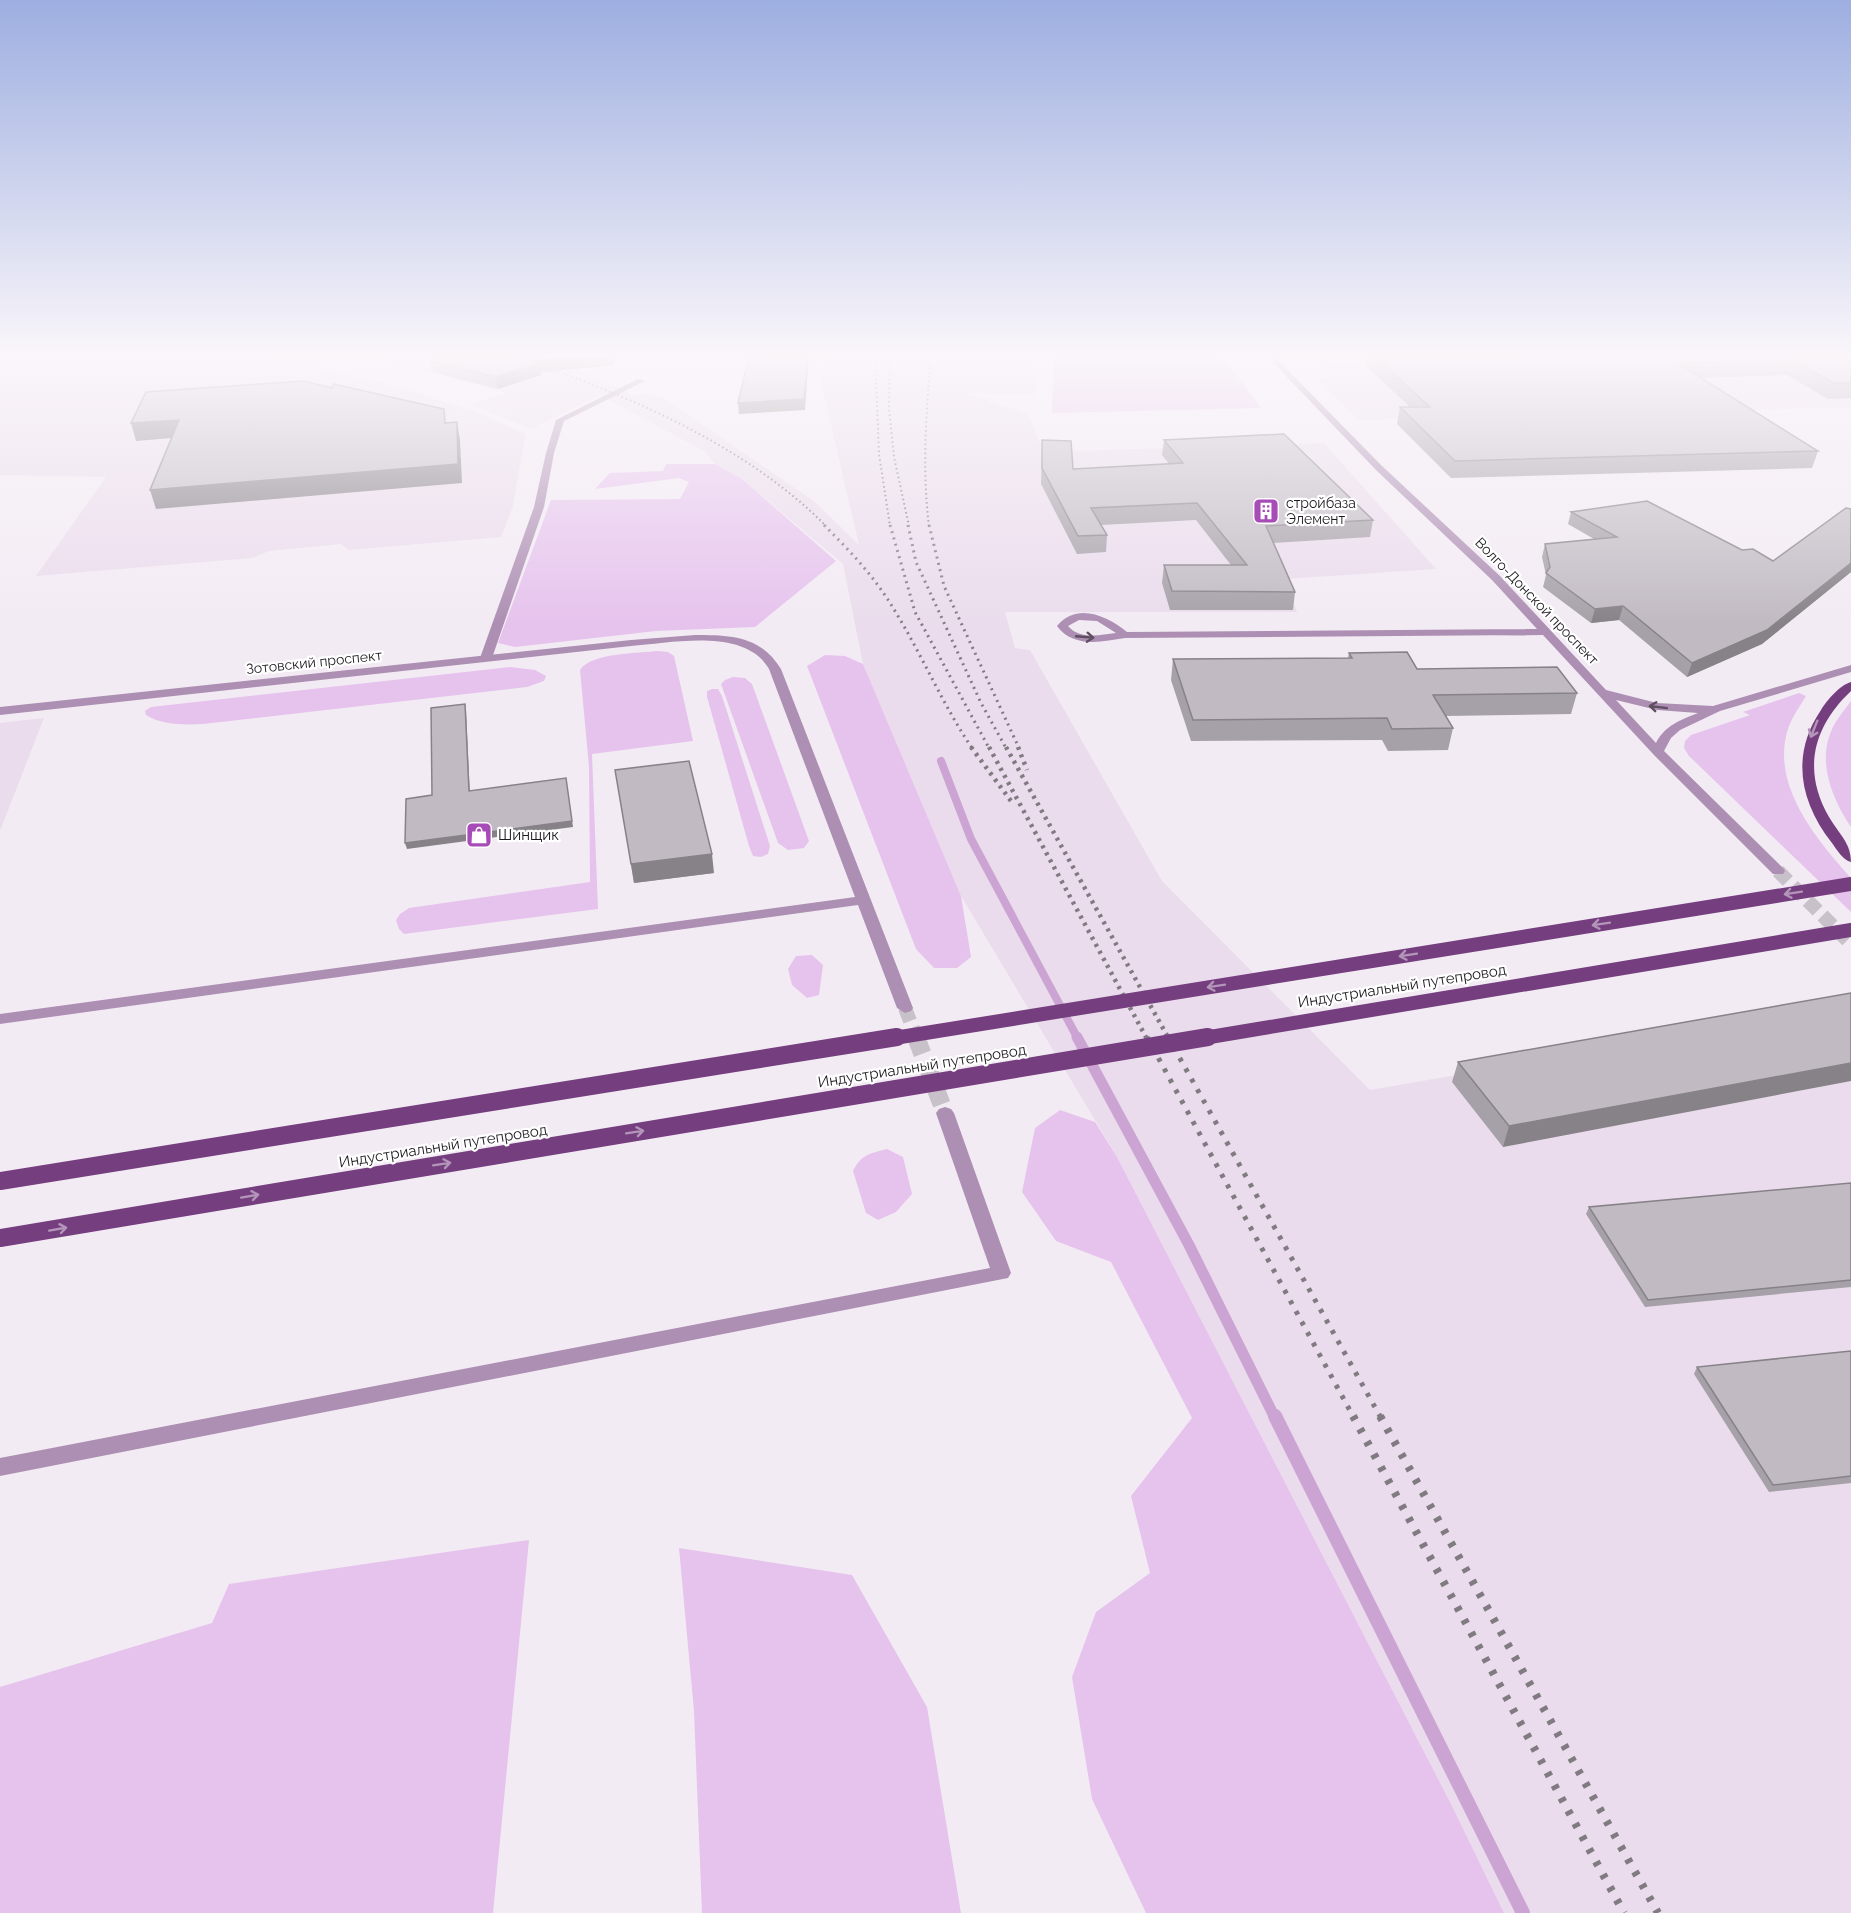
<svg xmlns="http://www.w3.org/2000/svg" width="1851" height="1913" font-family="Raleway,sans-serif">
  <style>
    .built { fill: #eadcec }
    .green { fill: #e6c3ed }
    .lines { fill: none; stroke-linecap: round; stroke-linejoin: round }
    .stream-far2 { stroke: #cca4d3; stroke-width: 8 }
    .stream-far1 { stroke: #cca4d3; stroke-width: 11 }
    .stream { stroke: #cca4d3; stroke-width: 14 }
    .minor-tunnel { stroke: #c8c1c9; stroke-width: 14; stroke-dasharray: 14 7; stroke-linecap: butt }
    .tertiary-tunnel-far1 { stroke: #c8c1c9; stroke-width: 14; stroke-dasharray: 14 7; stroke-linecap: butt }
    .tertiary-tunnel { stroke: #c8c1c9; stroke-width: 18; stroke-dasharray: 18 9; stroke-linecap: butt }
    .minor { fill: #ad8fb3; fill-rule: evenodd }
    .tertiary { fill: #ad8fb3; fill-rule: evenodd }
    .primary { fill: #753e7f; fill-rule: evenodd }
    .rail-far4 { stroke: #807a81; stroke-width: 2; stroke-dasharray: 1.5 3; stroke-linecap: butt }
    .rail-far3 { stroke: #807a81; stroke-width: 3; stroke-dasharray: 2 4.5; stroke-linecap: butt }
    .rail-far2 { stroke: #807a81; stroke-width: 4.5; stroke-dasharray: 3 5; stroke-linecap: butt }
    .rail-far1 { stroke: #807a81; stroke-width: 5; stroke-dasharray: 4 8; stroke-linecap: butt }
    .rail { stroke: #807a81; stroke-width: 8; stroke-dasharray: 4.5 10; stroke-linecap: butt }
    .primary-bridge-far1 { stroke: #753e7f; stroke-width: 14 }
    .primary-bridge { stroke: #753e7f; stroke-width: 18 }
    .wall { fill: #a6a0a8 }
    .shaded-wall { fill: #878288 }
    .building { fill: #c1bac3; stroke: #878288; stroke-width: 1.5 }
    .oneway { stroke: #5e4f61 }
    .oneway2 { stroke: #b395b9 }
    .labels { text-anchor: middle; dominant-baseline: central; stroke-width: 4.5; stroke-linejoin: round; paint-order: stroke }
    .far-poi-label { font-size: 14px; fill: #1d1a1e; stroke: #fff; text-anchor: start }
    .far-street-label { font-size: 14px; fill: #1d1a1e; stroke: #fff }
    .poi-label { font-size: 15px; fill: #1d1a1e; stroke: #fff; text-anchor: start }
    .street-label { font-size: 15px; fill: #1d1a1e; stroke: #fff }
  </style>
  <rect width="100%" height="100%" fill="#f3ebf4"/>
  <!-- built -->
  <path class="built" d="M 0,356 L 271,356 L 403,388 L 483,415 L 526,434 L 512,509 L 501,537 L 349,550 L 341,544 L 269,551 L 252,558 L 36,576 L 106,477 L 0,475 Z
    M 368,356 L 538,356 L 600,378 L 631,395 L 647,394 L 665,399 L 815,502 L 859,545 L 822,386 L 824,356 L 1029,356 L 1036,394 L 965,393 L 1028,414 L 1040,443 L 1041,452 L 1324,443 L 1436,569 L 1284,579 L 1297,612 L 1005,612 L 1015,648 L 1030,650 L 1162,881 L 1370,1090 L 1851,1007 L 1851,1913 L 1504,1913 L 1451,1804 L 1117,1157 L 961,896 L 863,664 L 843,564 L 742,479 L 715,464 L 704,451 L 600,395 L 531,429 L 471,404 L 506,393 Z
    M 1361,356 L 1851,356 L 1851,407 L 1359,420 L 1316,378 L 1331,377 L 1321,365 L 1364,365 Z
    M 44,718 L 0,831 L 0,723 Z"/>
  <!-- green -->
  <path class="green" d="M 1054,356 L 1222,356 L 1261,408 L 1052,413 Z
    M 666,464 L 715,464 L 742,479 L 836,561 L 755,627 L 656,631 L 515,647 L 498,643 L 551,500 L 680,499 L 689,482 L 679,478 L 595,489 L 610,473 L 663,471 Z
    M 658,651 L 668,652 L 674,656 L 693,741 L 592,754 L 598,909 L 404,934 L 399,929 L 396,920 L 400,914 L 409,908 L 590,882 L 589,767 L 580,670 C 590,653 639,653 658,651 Z
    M 825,655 L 845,656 L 863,664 L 961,896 L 971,957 L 957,968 L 934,968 L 916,949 L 807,666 Z
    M 510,667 L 535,670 L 546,676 L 544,681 L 527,687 L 203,724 C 185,725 161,725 146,715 L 145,711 L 151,707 Z
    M 733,677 L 745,678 L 752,684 L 809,841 L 804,848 L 788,850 L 778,843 L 721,684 L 725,680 Z
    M 712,689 L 718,689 L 722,696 L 770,846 L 768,854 L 761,857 L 753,856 L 749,846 L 707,697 L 707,691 Z
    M 1799,693 L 1806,696 C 1800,706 1792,717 1788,729 C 1770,785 1817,840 1851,878 L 1851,912 L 1689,756 L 1684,748 L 1685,741 L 1691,735 L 1750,715 L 1743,712 Z
    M 1851,701 L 1851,827 C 1834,802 1819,767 1829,737 C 1833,723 1843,712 1851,701 Z
    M 812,955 L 823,965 L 819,995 L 807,998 L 792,985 L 788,969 L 796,956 Z
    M 1060,1110 L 1095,1122 L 1117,1157 L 1451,1804 L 1504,1913 L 1146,1913 L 1092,1799 L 1072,1677 L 1096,1612 L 1150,1573 L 1131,1496 L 1192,1418 L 1111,1262 L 1056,1241 L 1022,1192 L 1035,1128 Z
    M 887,1149 L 903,1157 L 912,1194 L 896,1212 L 878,1220 L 866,1213 L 853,1171 C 861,1155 870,1153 887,1149 Z
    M 529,1540 L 493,1913 L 0,1913 L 0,1687 L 212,1623 L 229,1584 Z
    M 679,1548 L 852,1575 L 927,1707 L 961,1913 L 702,1913 L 694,1711 Z"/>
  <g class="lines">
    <!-- stream-far2 -->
    <path class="stream-far2" d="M 941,761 L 971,839 L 1078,1039"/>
    <!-- stream-far1 -->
    <path class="stream-far1" d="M 1077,1037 L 1189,1245 L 1275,1418"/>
    <!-- stream -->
    <path class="stream" d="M 1275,1416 L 1523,1913"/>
    <!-- minor-tunnel -->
    <path class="minor-tunnel" d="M 1778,871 L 1851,944"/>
    <!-- tertiary-tunnel-far1 -->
    <path class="tertiary-tunnel-far1" d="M 905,1008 L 917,1039"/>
    <!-- tertiary-tunnel -->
    <path class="tertiary-tunnel" d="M 916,1037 L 945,1113"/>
    <!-- minor -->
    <path class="minor" d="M 1267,356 L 1274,356 L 1382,466 L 1500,576 L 1606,690 L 1657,703 L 1713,706 L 1851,665 L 1851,672 L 1720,711 L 1680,730 L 1671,738 L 1664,751 L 1783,868 L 1785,871 L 1783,874 L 1773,874 L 1654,755 L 1543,635 L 1125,638 C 1101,642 1073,648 1057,626 C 1077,602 1107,616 1127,632 L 1537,629 L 1492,580 L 1376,470 ZM 1079,620 L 1097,621 L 1116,633 C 1100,635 1080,640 1068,626 ZM 1616,700 L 1657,710 L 1698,713 C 1681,720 1665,725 1656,743 Z
      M 638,379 L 645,381 L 564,421 L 554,453 L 544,507 L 492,658 L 490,660 L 482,660 L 480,658 L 534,507 L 546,453 L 556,420 Z"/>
    <!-- tertiary -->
    <path class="tertiary" d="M 695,635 C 731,635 761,636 781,669 L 913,1008 L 911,1011 L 905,1013 L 897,1008 L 858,905 L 0,1024 L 0,1014 L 855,897 L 769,669 C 745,627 672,643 631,646 L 0,715 L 0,707 L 631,640 Z
      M 945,1107 L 951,1109 L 954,1113 L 1011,1273 L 1008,1278 L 0,1476 L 0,1458 L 990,1268 L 936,1113 L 939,1109 Z"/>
    <!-- primary -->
    <path class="primary" d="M 1851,682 L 1851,691 C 1813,727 1802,770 1829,817 C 1839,834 1851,843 1851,862 C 1843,860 1837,850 1832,843 C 1799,801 1791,754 1821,710 C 1827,700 1840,685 1851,682 Z"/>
    <!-- rail-far4 -->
    <path class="rail-far4" d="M 512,356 C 620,391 745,444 826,526
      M 875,356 L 879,454 L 890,526
      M 890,356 L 889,409 L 894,457 L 909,526
      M 929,526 C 922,469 926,413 931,356"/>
    <!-- rail-far3 -->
    <path class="rail-far3" d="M 824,525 C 848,549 872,574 890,603 C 920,650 941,702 972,748
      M 890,525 L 915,612 L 989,748
      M 908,525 L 916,562 L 981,703 L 1006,748
      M 929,525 L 944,586 L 1019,748"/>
    <!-- rail-far2 -->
    <path class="rail-far2" d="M 971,747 L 1011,801
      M 989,747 L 1147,1039
      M 1006,747 L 1169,1039
      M 1018,747 L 1027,770"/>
    <!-- rail-far1 -->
    <path class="rail-far1" d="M 1147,1037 L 1354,1418
      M 1168,1037 L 1381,1418"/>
    <!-- rail -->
    <path class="rail" d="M 1353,1416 L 1624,1913
      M 1380,1416 L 1658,1913"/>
    <!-- primary-bridge-far1 -->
    <path class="primary-bridge-far1" d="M 888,1039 L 1851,884
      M 1198,1039 L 1851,930"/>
    <!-- primary-bridge -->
    <path class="primary-bridge" d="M 0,1181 L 897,1037
      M 0,1238 L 1208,1037"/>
  </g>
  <!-- wall -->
  <path class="wall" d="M 517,356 L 615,356 L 614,365 L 541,372 L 541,375 L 498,389 L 432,372 L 430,361 L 517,358 Z
    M 1366,356 L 1851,356 L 1851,398 L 1828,399 L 1787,375 L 1700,378 L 1818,451 L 1812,468 L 1451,478 L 1397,424 L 1400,407 L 1410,407 L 1365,365 Z
    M 1042,440 L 1073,469 L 1169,464 L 1162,455 L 1164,440 L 1373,520 L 1370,537 L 1273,543 L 1295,592 L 1293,610 L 1170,610 L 1162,583 L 1164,565 L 1231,565 L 1196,520 L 1101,525 L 1107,535 L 1106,552 L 1077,554 L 1041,484 Z
    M 1851,509 L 1851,572 L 1762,644 L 1687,677 L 1619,620 L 1591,623 L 1543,587 L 1546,575 L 1542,557 L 1545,544 L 1594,539 L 1568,524 L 1571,512 L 1742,550 L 1773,561 Z
    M 1349,653 L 1417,669 L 1577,693 L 1571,714 L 1446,716 L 1453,728 L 1448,750 L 1388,751 L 1382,740 L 1191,741 L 1171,680 L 1173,659 L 1348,658 Z
    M 615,770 L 714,873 L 634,883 Z
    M 1851,993 L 1503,1147 L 1452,1082 L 1458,1062 Z
    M 1851,1183 L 1851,1287 L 1645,1307 L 1586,1214 L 1589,1207 Z
    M 1851,1351 L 1851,1483 L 1769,1492 L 1694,1374 L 1697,1367 Z"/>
  <!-- shaded-wall -->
  <path class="shaded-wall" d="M 585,356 L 615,356 L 614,365 L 541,372 L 541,375 L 498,389 L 496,377 L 529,361 Z
    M 808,356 L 809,356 L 805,410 L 739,414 L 738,403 Z
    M 179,420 L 184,437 L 136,441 L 131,423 Z
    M 457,422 L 460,440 L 462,483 L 156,509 L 150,490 Z
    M 1851,563 L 1851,572 L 1762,644 L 1687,677 L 1692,663 Z
    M 1623,606 L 1619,620 L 1591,623 L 1595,609 Z
    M 465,704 L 466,710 L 470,797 L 469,791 Z
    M 566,778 L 573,827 L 407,849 L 405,843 Z
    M 712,854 L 714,873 L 634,883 L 631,864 Z
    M 1851,1063 L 1851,1081 L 1503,1147 L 1509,1126 Z"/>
  <!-- building -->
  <path class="building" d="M 431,356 L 509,356 L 517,358 L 517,356 L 585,356 L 529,361 L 540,363 L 496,377 L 430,361 Z
    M 749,356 L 808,356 L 804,399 L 738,403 Z
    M 1374,356 L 1851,356 L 1851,383 L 1834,383 L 1792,360 L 1677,363 L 1818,451 L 1455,461 L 1400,407 L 1430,407 Z
    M 303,381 L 332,388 L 333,384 L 444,409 L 445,423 L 457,422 L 458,464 L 150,490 L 179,420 L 131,423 L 146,392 Z
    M 1284,434 L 1373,520 L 1266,526 L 1295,592 L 1172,591 L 1164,565 L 1247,565 L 1197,503 L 1091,508 L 1107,535 L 1078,536 L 1042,468 L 1042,440 L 1071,441 L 1073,469 L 1183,463 L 1164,440 Z
    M 1647,501 L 1742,550 L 1753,549 L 1773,561 L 1846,508 L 1851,509 L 1851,563 L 1767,630 L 1692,663 L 1623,606 L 1595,609 L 1546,573 L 1550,567 L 1545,544 L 1617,537 L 1571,512 Z
    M 1407,652 L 1417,669 L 1557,667 L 1577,693 L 1433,695 L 1453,728 L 1392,729 L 1387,718 L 1193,720 L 1173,659 L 1352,658 L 1349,653 Z
    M 465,704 L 469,791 L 566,778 L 572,821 L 405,843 L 406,799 L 432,795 L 431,708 Z
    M 689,761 L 712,854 L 631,864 L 615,770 Z
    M 1851,993 L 1851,1063 L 1509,1126 L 1458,1062 Z
    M 1851,1183 L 1851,1280 L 1648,1300 L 1589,1207 Z
    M 1851,1351 L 1851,1476 L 1773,1485 L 1697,1367 Z"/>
  <!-- one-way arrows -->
  <defs><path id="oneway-shaft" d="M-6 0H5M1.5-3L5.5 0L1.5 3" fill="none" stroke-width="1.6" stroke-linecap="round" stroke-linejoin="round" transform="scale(1.5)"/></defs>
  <g class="oneway">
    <use href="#oneway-shaft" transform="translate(1085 637) rotate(5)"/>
    <use href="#oneway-shaft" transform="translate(1658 707) rotate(-173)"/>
  </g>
  <g class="oneway2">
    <use href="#oneway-shaft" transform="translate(1814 729) rotate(112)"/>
    <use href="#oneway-shaft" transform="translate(1793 893) rotate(171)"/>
    <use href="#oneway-shaft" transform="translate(1601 924) rotate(171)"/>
    <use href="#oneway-shaft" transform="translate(1408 955) rotate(171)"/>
    <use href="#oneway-shaft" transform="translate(1216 986) rotate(171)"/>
    <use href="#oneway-shaft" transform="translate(635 1132) rotate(-9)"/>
    <use href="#oneway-shaft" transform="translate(442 1164) rotate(-9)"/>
    <use href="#oneway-shaft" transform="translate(250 1196) rotate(-10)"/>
    <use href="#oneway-shaft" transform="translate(58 1229) rotate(-10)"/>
  </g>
  <!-- sky -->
  <linearGradient id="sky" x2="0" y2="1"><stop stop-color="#9daee0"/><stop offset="0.57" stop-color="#faf6fa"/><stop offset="1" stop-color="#faf6fa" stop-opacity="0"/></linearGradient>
  <rect width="1851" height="624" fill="url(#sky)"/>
  <!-- icons -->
  <defs>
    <symbol id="building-square" viewBox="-11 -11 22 22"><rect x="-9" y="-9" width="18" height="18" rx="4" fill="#a74cb7" stroke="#fff"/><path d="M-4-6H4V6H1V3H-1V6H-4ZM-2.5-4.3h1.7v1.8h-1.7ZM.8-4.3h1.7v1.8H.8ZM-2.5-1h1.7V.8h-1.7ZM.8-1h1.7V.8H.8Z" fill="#fff"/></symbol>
    <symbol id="shop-square" viewBox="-11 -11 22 22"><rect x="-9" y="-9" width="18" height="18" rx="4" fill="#a74cb7" stroke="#fff"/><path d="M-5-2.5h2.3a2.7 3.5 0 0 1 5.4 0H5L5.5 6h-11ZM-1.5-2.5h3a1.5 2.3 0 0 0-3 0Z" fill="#fff"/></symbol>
  </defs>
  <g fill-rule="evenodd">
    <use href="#building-square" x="1251" y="496" width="30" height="30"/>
    <use href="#shop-square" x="464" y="820" width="30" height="30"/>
  </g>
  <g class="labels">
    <!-- far-poi labels -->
    <g class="far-poi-label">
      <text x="1286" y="503">стройбаза<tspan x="1286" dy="16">Элемент</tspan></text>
    </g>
    <!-- far-street labels -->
    <g class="far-street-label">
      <text transform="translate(1537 601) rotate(46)">Волго-Донской проспект</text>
      <text transform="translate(314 662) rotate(-6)">Зотовский проспект</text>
    </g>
    <!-- poi labels -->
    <g class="poi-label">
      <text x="498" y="835">Шинщик</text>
    </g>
    <!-- street labels -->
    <g class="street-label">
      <text transform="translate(1402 986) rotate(-9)">Индустриальный путепровод</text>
      <text transform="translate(922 1066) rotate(-9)">Индустриальный путепровод</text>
      <text transform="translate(443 1146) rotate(-9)">Индустриальный путепровод</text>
    </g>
  </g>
</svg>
